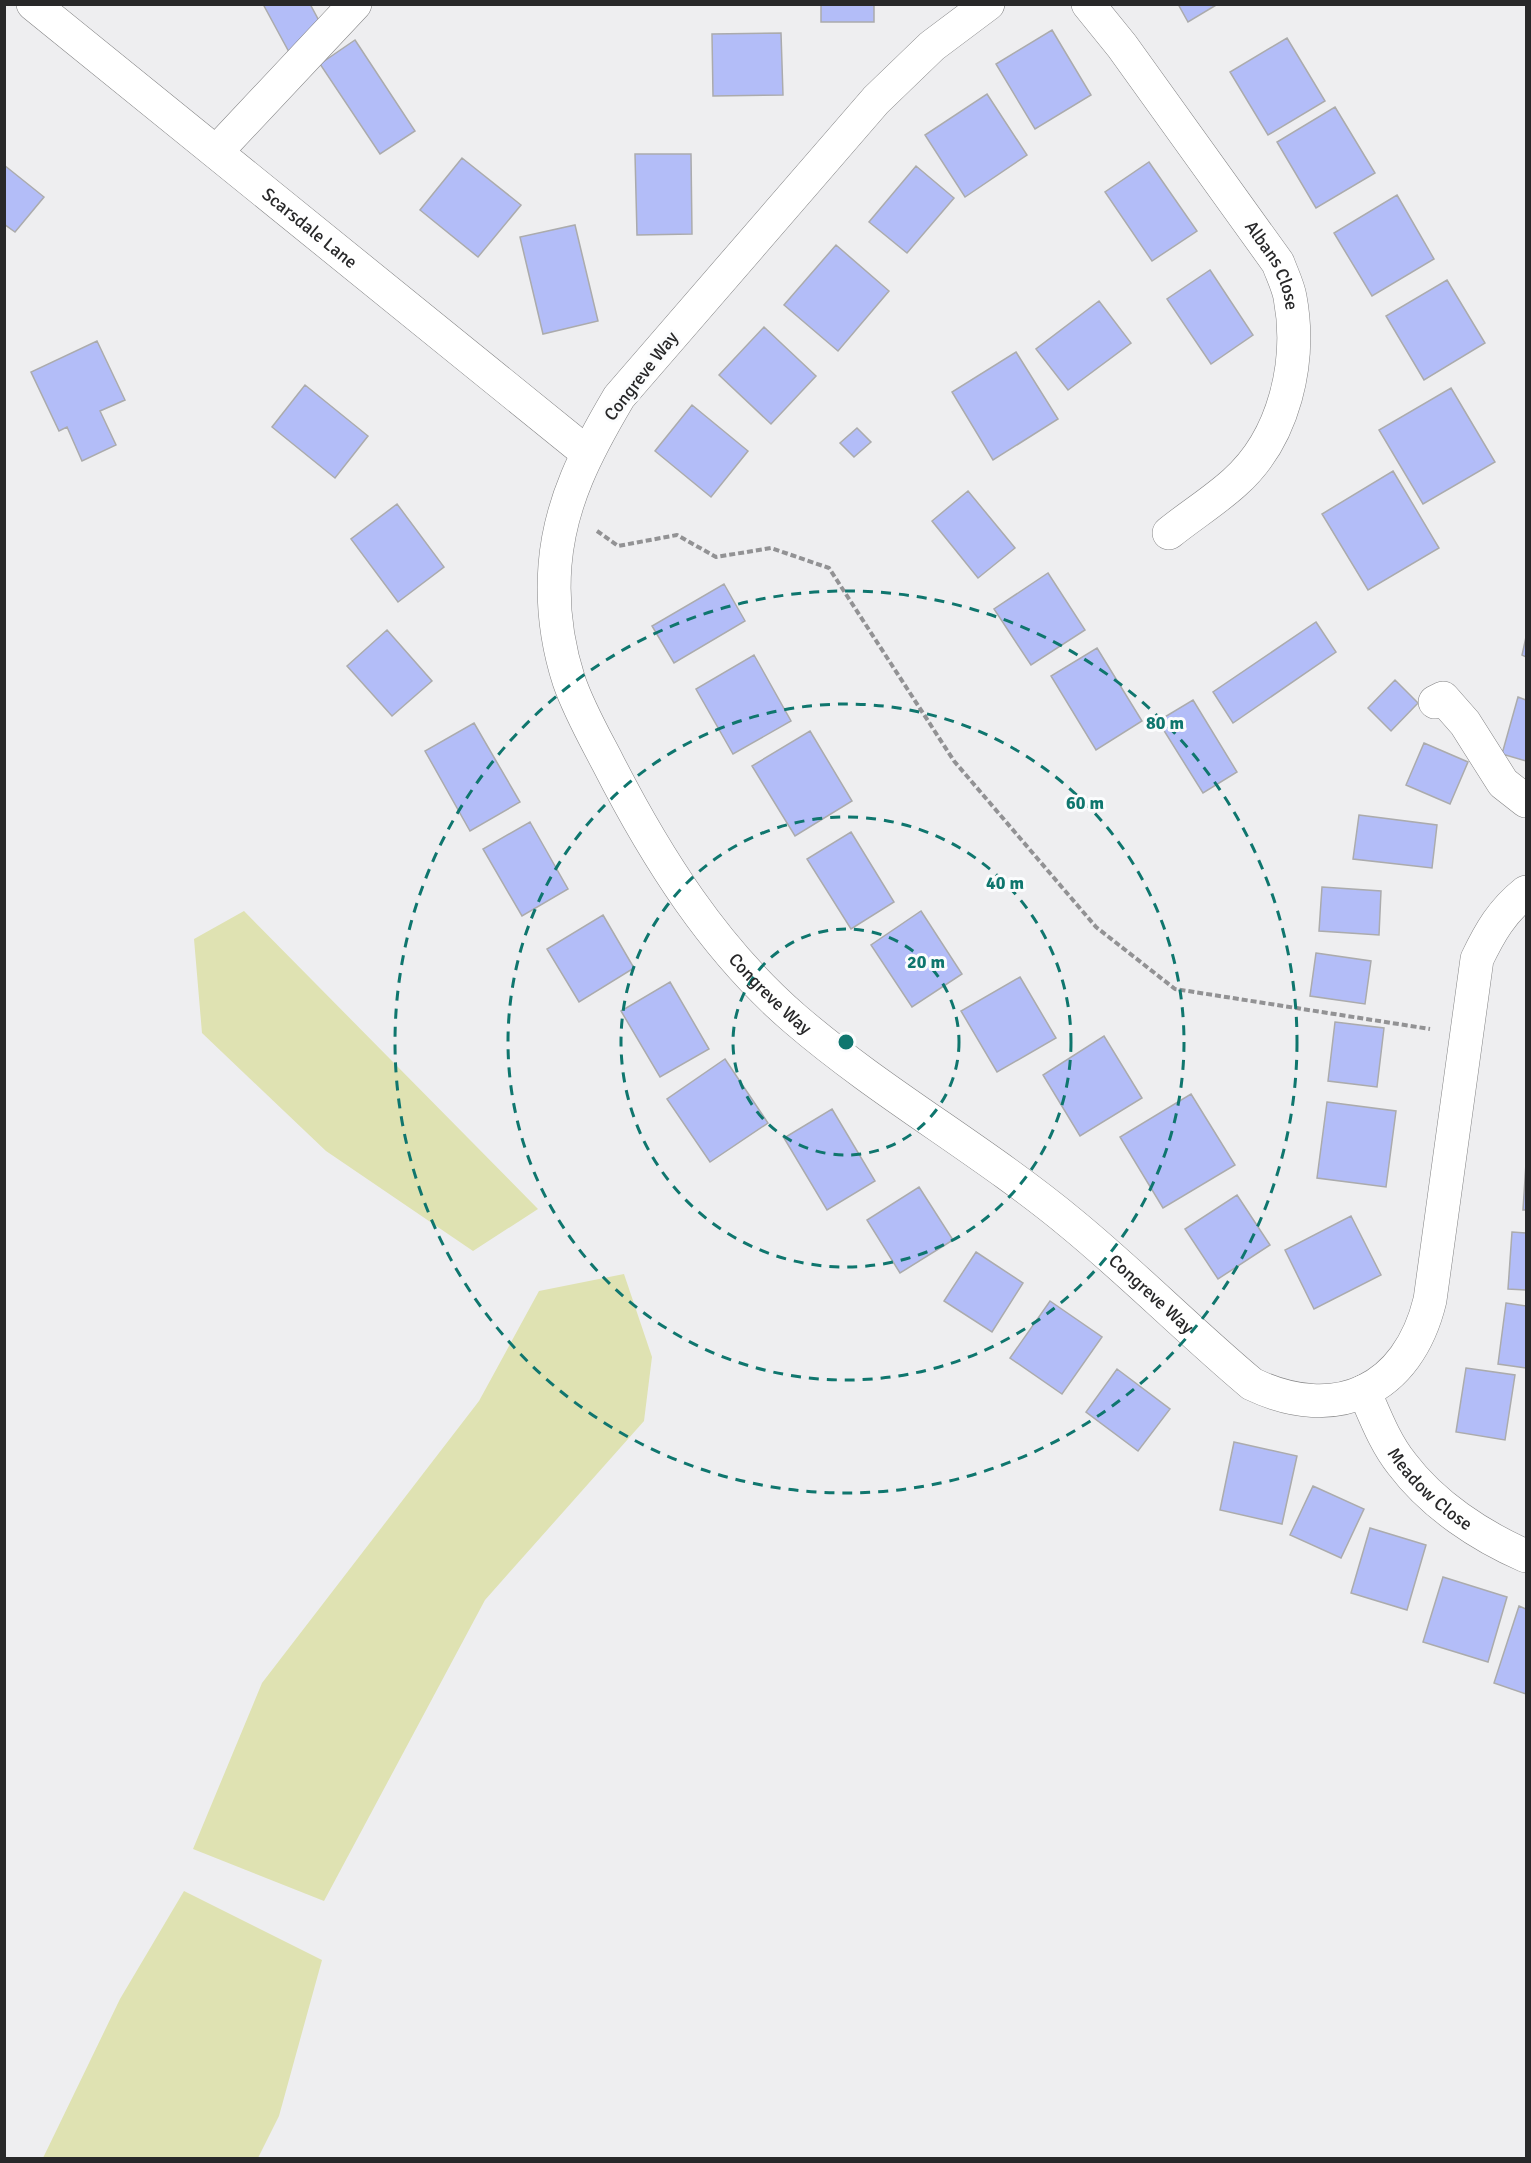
<svg xmlns="http://www.w3.org/2000/svg" width="1531" height="2163" font-family="Signika,sans-serif">
  <style>
    .green { fill: #dfe2b2 }
    .building { fill: #b3bdf8; stroke: #ababac; stroke-width: 1.5 }
    .lines { fill: none; stroke-linecap: round; stroke-linejoin: round }
    .minor-casing { stroke: #838384; stroke-width: 34 }
    .path { stroke: #929294; stroke-width: 4; stroke-dasharray: 6 3; stroke-linecap: butt }
    .minor { stroke: #fff; stroke-width: 33 }
    .ring { fill: none; stroke: #0f766e; stroke-width: 3; stroke-dasharray: 10 8 }
    .labels { text-anchor: middle; dominant-baseline: central; stroke-width: 6; stroke-linejoin: round; paint-order: stroke }
    .street-label { font-size: 18px; fill: #282829; stroke: #fbfcfd }
    .centre { fill: #0f766e; stroke: #fbfcfd; stroke-width: 3 }
    .ring-label { font-size: 18px; text-anchor: middle; font-weight: bold; fill: #0f766e; stroke: #fbfcfd; stroke-width: 6; stroke-linejoin: round; paint-order: stroke }
  </style>
  <rect width="100%" height="100%" fill="#eeeef0"/>
  <!-- green -->
  <path class="green" d="M 244,911 L 538,1209 L 473,1251 L 326,1151 L 202,1033 L 194,939 Z
    M 624,1274 L 652,1357 L 644,1421 L 485,1600 L 324,1901 L 193,1849 L 262,1683 L 479,1401 L 539,1291 Z
    M 184,1891 L 322,1960 L 279,2116 L 258,2158 L 43,2158 L 120,1999 Z"/>
  <!-- building -->
  <path class="building" d="M 263,4 L 310,4 L 325,32 L 289,52 Z
    M 821,4 L 874,4 L 874,22 L 821,22 Z
    M 1178,4 L 1218,4 L 1188,22 Z
    M 1052,30 L 1091,95 L 1035,129 L 996,64 Z
    M 781,33 L 783,95 L 713,96 L 712,34 Z
    M 1287,38 L 1325,101 L 1268,135 L 1230,72 Z
    M 355,40 L 415,131 L 380,154 L 320,64 Z
    M 987,94 L 1027,155 L 965,197 L 925,135 Z
    M 1335,107 L 1375,173 L 1316,208 L 1277,142 Z
    M 635,154 L 691,154 L 692,234 L 637,235 Z
    M 462,158 L 521,205 L 478,257 L 420,210 Z
    M 1149,162 L 1197,231 L 1152,261 L 1105,192 Z
    M 4,165 L 44,197 L 15,232 L 4,224 Z
    M 916,166 L 954,198 L 907,253 L 869,222 Z
    M 1397,195 L 1434,259 L 1372,296 L 1334,233 Z
    M 575,225 L 598,321 L 543,334 L 520,237 Z
    M 836,245 L 889,291 L 838,351 L 784,305 Z
    M 1210,270 L 1253,335 L 1211,364 L 1167,299 Z
    M 1447,280 L 1485,343 L 1424,380 L 1386,316 Z
    M 1099,301 L 1131,343 L 1068,390 L 1036,349 Z
    M 764,327 L 816,376 L 771,424 L 719,375 Z
    M 97,341 L 125,400 L 100,411 L 116,445 L 82,461 L 67,427 L 59,431 L 31,372 Z
    M 1016,352 L 1058,419 L 993,460 L 952,392 Z
    M 305,385 L 368,436 L 335,478 L 272,427 Z
    M 1451,388 L 1495,462 L 1423,504 L 1379,430 Z
    M 692,405 L 748,451 L 711,497 L 655,451 Z
    M 857,428 L 871,442 L 854,457 L 840,443 Z
    M 1393,471 L 1439,548 L 1368,590 L 1322,514 Z
    M 968,491 L 1015,548 L 978,578 L 932,521 Z
    M 397,504 L 444,567 L 398,602 L 351,539 Z
    M 1048,573 L 1085,630 L 1031,665 L 994,609 Z
    M 724,584 L 745,621 L 674,663 L 652,626 Z
    M 1316,622 L 1336,652 L 1233,723 L 1213,692 Z
    M 387,630 L 432,681 L 392,716 L 347,666 Z
    M 1526,637 L 1526,657 L 1522,655 Z
    M 1097,648 L 1142,721 L 1096,750 L 1051,676 Z
    M 754,655 L 791,721 L 733,754 L 696,689 Z
    M 1395,680 L 1418,703 L 1391,731 L 1368,708 Z
    M 1518,697 L 1526,700 L 1526,761 L 1502,754 Z
    M 1193,700 L 1237,772 L 1203,793 L 1158,721 Z
    M 474,723 L 520,802 L 470,831 L 425,751 Z
    M 810,731 L 852,801 L 795,836 L 752,766 Z
    M 1424,743 L 1468,762 L 1450,804 L 1406,785 Z
    M 1359,815 L 1437,825 L 1432,868 L 1353,859 Z
    M 530,822 L 568,889 L 522,916 L 483,849 Z
    M 851,832 L 894,902 L 851,929 L 807,859 Z
    M 1322,887 L 1381,891 L 1379,935 L 1319,931 Z
    M 921,911 L 962,974 L 912,1007 L 871,945 Z
    M 603,915 L 634,968 L 579,1002 L 547,949 Z
    M 1316,953 L 1371,961 L 1365,1004 L 1310,996 Z
    M 1020,977 L 1056,1038 L 997,1072 L 961,1011 Z
    M 670,982 L 709,1049 L 660,1077 L 621,1011 Z
    M 1335,1022 L 1384,1028 L 1377,1087 L 1328,1081 Z
    M 1104,1036 L 1142,1098 L 1080,1136 L 1043,1075 Z
    M 725,1059 L 768,1123 L 710,1162 L 667,1099 Z
    M 1191,1094 L 1235,1165 L 1163,1208 L 1120,1137 Z
    M 1327,1102 L 1396,1111 L 1386,1187 L 1317,1178 Z
    M 832,1109 L 875,1181 L 827,1210 L 784,1138 Z
    M 1526,1163 L 1526,1210 L 1523,1210 Z
    M 919,1187 L 953,1240 L 900,1273 L 867,1220 Z
    M 1237,1195 L 1270,1245 L 1218,1279 L 1185,1229 Z
    M 1351,1216 L 1381,1275 L 1314,1309 L 1285,1250 Z
    M 1512,1232 L 1526,1233 L 1526,1290 L 1508,1289 Z
    M 976,1252 L 1023,1283 L 992,1332 L 944,1301 Z
    M 1050,1301 L 1102,1337 L 1062,1394 L 1010,1358 Z
    M 1506,1303 L 1526,1306 L 1526,1368 L 1498,1364 Z
    M 1466,1368 L 1515,1375 L 1505,1440 L 1456,1432 Z
    M 1117,1369 L 1170,1409 L 1138,1451 L 1086,1412 Z
    M 1234,1442 L 1297,1456 L 1282,1524 L 1220,1510 Z
    M 1313,1486 L 1364,1509 L 1341,1558 L 1290,1535 Z
    M 1370,1528 L 1426,1545 L 1407,1610 L 1351,1593 Z
    M 1443,1577 L 1507,1597 L 1488,1662 L 1423,1642 Z
    M 1519,1606 L 1526,1609 L 1526,1694 L 1494,1683 Z"/>
  <g class="lines">
    <defs>
      <g id="minor">
        <path id="s1" d="M 33,4 L 586,452"/>
        <path id="s2" d="M 988,4 L 932,46 L 876,100 L 619,397 C 587,451 560,502 555,565 C 552,604 557,644 569,681 C 579,710 594,736 608,763 C 656,857 714,949 795,1019 C 882,1094 983,1150 1072,1224 C 1134,1275 1190,1332 1252,1384 C 1336,1424 1408,1391 1430,1300 L 1477,959 C 1490,932 1502,911 1526,892"/>
        <path id="s3" d="M 1088,4 L 1122,46 L 1278,263 C 1282,274 1288,286 1290,297 C 1302,361 1285,438 1234,483 C 1214,501 1190,516 1169,533"/>
        <path d="M 217,151 L 355,4"/>
        <path d="M 1435,702 L 1443,698 L 1465,723 L 1503,783 L 1526,801"/>
        <path id="s4" d="M 1364,1391 C 1375,1416 1385,1443 1402,1464 C 1433,1505 1480,1536 1526,1556"/>
      </g>
    </defs>
    <!-- minor casing -->
    <use href="#minor" class="minor-casing"/>
    <!-- path -->
    <path class="path" d="M 597,531 L 618,546 L 677,535 L 716,557 L 771,548 L 829,568 L 954,761 L 1096,927 L 1175,989 L 1430,1029"/>
    <!-- minor -->
    <use href="#minor" class="minor"/>
  </g>
  <!-- distance rings -->
  <g class="ring">
    <circle cx="846" cy="1042" r="113"/>
    <circle cx="846" cy="1042" r="225"/>
    <circle cx="846" cy="1042" r="338"/>
    <circle cx="846" cy="1042" r="451"/>
  </g>
  <g class="labels">
    <!-- street labels -->
    <g class="street-label">
      <text stroke="none"><textPath href="#s1" startOffset="356">Scarsdale Lane</textPath></text>
      <text stroke="none"><textPath href="#s3" startOffset="321">Albans Close</textPath></text>
      <text transform="translate(641 376) rotate(-52)">Congreve Way</text>
      <text stroke="none"><textPath href="#s2" startOffset="1214">Congreve Way</textPath></text>
      <text stroke="none"><textPath href="#s2" startOffset="1700">Congreve Way</textPath></text>
      <text stroke="none"><textPath href="#s4" startOffset="120">Meadow Close</textPath></text>
    </g>
  </g>
  <circle cx="846" cy="1042" r="9" class="centre"/>
  <g class="ring-label">
    <text x="1165" y="729">80 m</text>
    <text x="1085" y="809">60 m</text>
    <text x="1005" y="889">40 m</text>
    <text x="926" y="968">20 m</text>
  </g>
  <!-- border -->
  <rect width="1531" height="2163" fill="none" stroke="#282829" stroke-width="12"/>
</svg>
